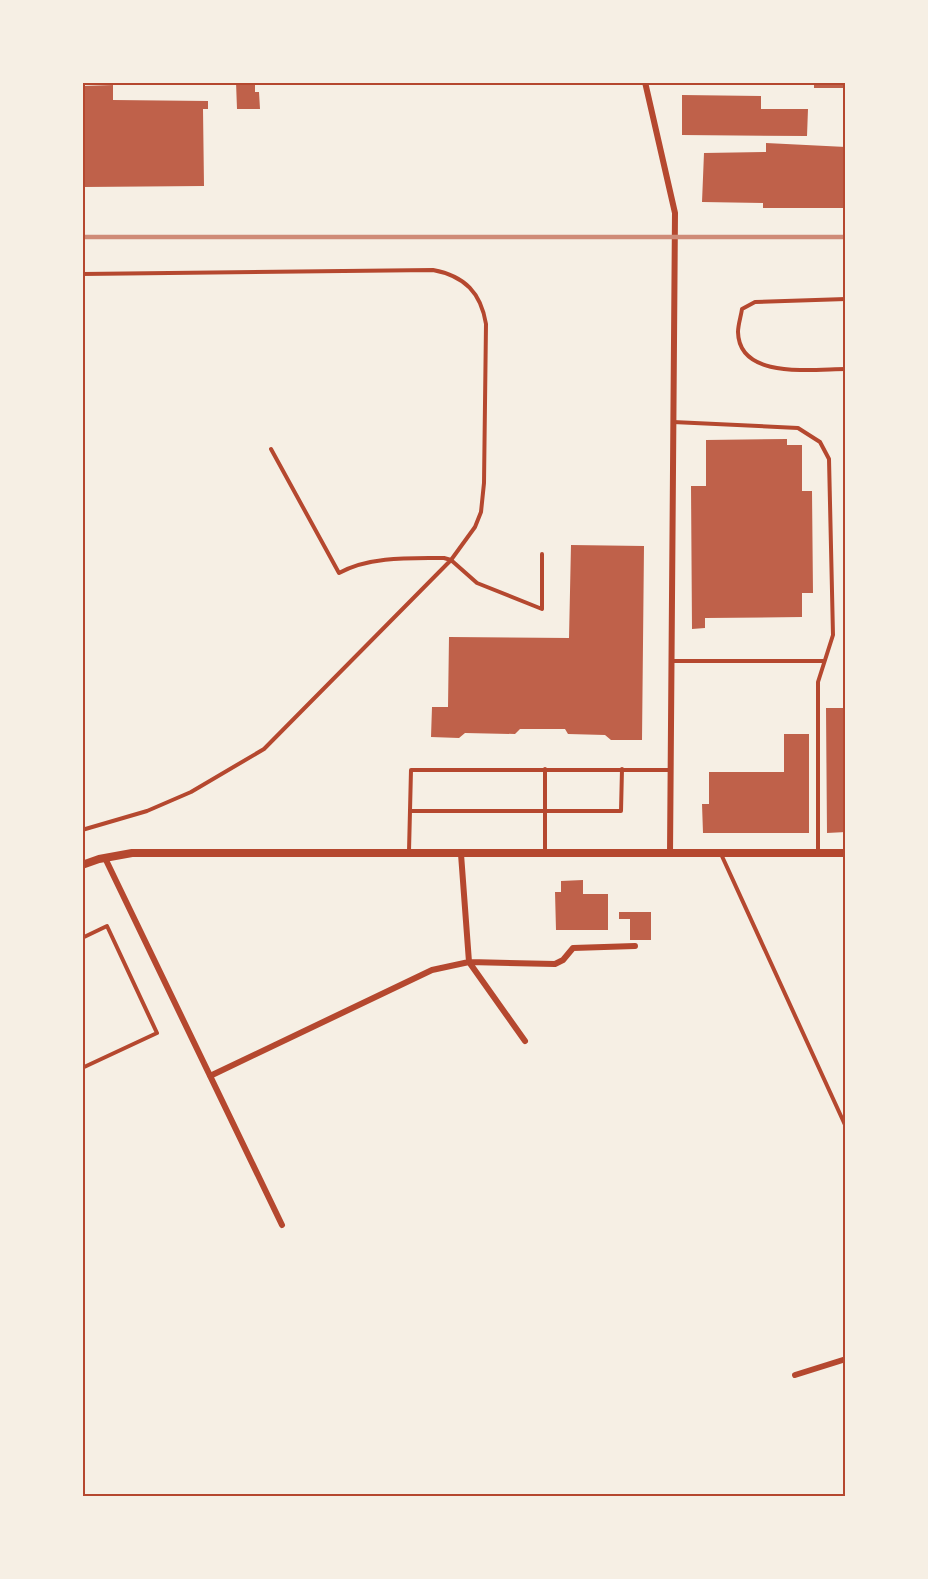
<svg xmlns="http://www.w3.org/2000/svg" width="928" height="1579" font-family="Montserrat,sans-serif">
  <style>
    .building { fill: #bf614a }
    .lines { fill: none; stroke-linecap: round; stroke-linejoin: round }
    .service { stroke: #b5482f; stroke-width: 4 }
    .minor { stroke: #b5482f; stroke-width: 6 }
    .tertiary { stroke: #b5482f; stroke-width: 8 }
    .rail { stroke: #cf8b77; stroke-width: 4.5 }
    .neatline { fill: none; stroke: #b5482f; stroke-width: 2 }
  </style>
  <rect width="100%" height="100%" fill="#f6efe4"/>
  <!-- building -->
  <path class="building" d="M 236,82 L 255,82 L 255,92 L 259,92 L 260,109 L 237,109 Z
    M 814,82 L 846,82 L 846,88 L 814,88 Z
    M 113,85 L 113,100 L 208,101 L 208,109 L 203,109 L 204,186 L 84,187 L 82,86 Z
    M 682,95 L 761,96 L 761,109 L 808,109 L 807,136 L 682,135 Z
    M 766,143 L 846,147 L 846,208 L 763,208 L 763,203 L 702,202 L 704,153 L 766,152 Z
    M 787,439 L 787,445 L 802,445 L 802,491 L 812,491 L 813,593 L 802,593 L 802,617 L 705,618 L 705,628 L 692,629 L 691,486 L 706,486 L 706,440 Z
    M 571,545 L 644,546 L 642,740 L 611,740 L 605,735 L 568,734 L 565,729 L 520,729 L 515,734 L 465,733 L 459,738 L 431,737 L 432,707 L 448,707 L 449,637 L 569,638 Z
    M 826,708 L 846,708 L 846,832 L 827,833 Z
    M 784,734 L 809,734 L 809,833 L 703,833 L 702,804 L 709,804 L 709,772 L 784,772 Z
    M 583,880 L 583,894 L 608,894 L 608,930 L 556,930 L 555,892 L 561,892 L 561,881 Z
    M 619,912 L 651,912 L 651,940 L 630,940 L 630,919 L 619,919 Z"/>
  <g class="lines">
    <!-- service -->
    <path class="service" d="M 82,274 L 433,270 C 465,276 481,293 486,324 L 484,483 L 481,512 L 475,527 L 451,560 L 444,558 C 411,558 369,556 339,573 L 271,449
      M 846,299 L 755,302 L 742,309 C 741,316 738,325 738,332 C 739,380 813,369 846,369
      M 673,422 L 798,428 L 820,442 L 829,459 L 833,635 L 818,682 L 818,853
      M 672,661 L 824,661
      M 410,811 L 621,811 L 622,769
      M 82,830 L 147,811 L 191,792 L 264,749 L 451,560 L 477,583 L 542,609 L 542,554
      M 409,851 L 411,770 L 671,770
      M 545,852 L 545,769
      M 721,854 L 846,1127
      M 82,938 L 107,926 L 157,1033 L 82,1068"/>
    <!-- minor -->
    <path class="minor" d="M 645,82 L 675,213 L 670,854
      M 461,854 L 469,962 L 525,1041
      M 105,858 L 282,1225
      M 210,1076 L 432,970 L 469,962 L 555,964 L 563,960 L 573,948 L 635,946
      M 795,1375 L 846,1359"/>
    <!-- tertiary -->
    <path class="tertiary" d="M 82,865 L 99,859 L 132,853 L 846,853"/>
    <!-- rail -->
    <path class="rail" d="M 82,237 L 846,237"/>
  </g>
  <!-- border -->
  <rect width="928" height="1579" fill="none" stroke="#f6efe4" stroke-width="168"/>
  <rect x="84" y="84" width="760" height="1411" class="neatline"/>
</svg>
